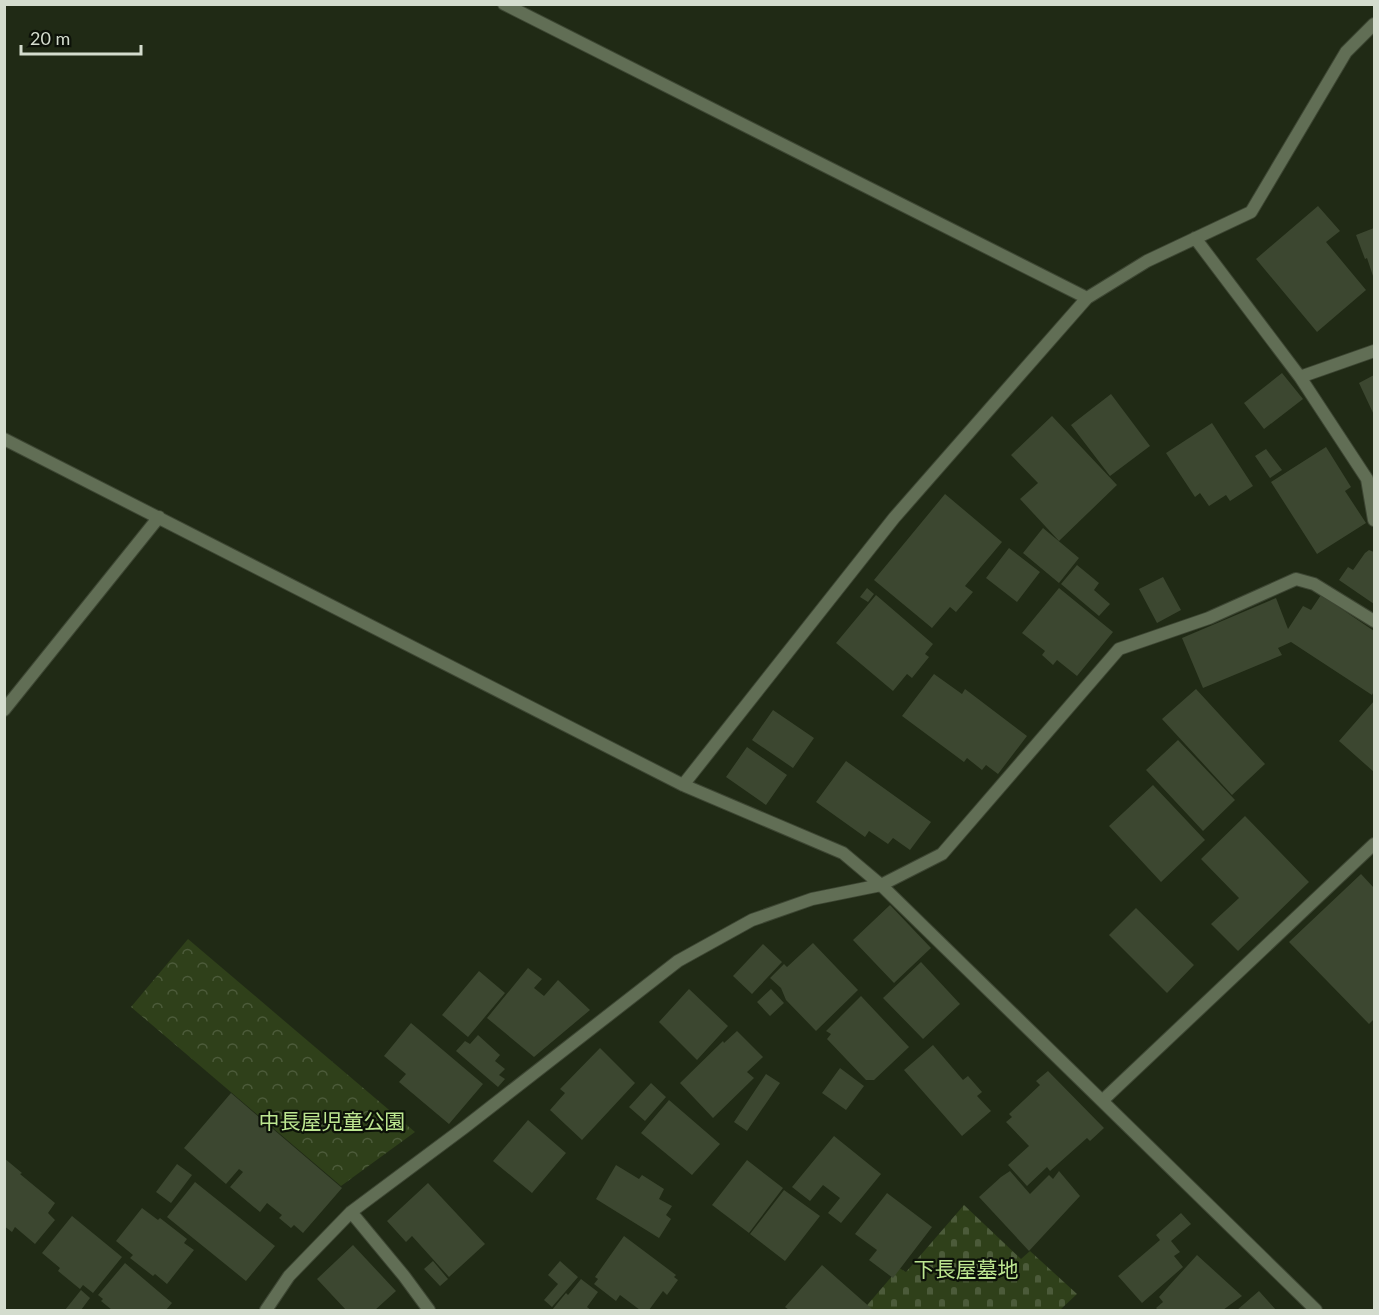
<svg xmlns="http://www.w3.org/2000/svg" width="1379" height="1315" font-family="Lato,'Noto Sans JP',sans-serif">
  <style>
    .cemetery { fill: url(#cemetery-stones) }
    .park { fill: url(#park-crowns) }
    .building { fill: #3c4730 }
    .lines { fill: none; stroke-linecap: round; stroke-linejoin: round }
    .street-casing { stroke: #3d4633; stroke-width: 14 }
    .street { stroke: #616e55; stroke-width: 12 }
    .labels { text-anchor: middle; dominant-baseline: central; stroke-width: 4.5; stroke-linejoin: round; paint-order: stroke }
    .park-label { font-size: 21px; fill: #bce690; stroke: #0c1108 }
  </style>
  <defs>
    <pattern id="cemetery-stones" width="16" height="16" patternUnits="userSpaceOnUse" patternTransform="scale(1.5)"><rect width="16" height="16" fill="#2f401a"/><path d="M2 7V4a2 2 0 0 1 4 0v3zM10 15v-3a2 2 0 0 1 4 0v3z" fill="#4c5b3a"/></pattern>
    <pattern id="park-crowns" width="20" height="18" patternUnits="userSpaceOnUse" patternTransform="scale(1.5)"><rect width="20" height="18" fill="#2f401a"/><path d="M2 6a3 3 0 1 1 6 0M12 15a3 3 0 1 1 6 0" fill="none" stroke="#4c5b3a"/></pattern>
  </defs>
  <rect width="100%" height="100%" fill="#202a15"/>
  <!-- cemetery -->
  <path class="cemetery" d="M 964,1205 L 1021,1259 L 1030,1251 L 1077,1294 L 1060,1310 L 863,1310 L 899,1268 L 906,1272 Z"/>
  <!-- park -->
  <path class="park" d="M 188,939 L 415,1132 L 341,1186 L 131,1007 Z"/>
  <!-- building -->
  <path class="building" d="M 1318,206 L 1340,231 L 1326,242 L 1366,290 L 1317,332 L 1256,259 Z
    M 1374,228 L 1374,279 L 1367,258 L 1365,259 L 1356,235 Z
    M 1282,373 L 1303,399 L 1264,429 L 1244,403 Z
    M 1374,375 L 1374,415 L 1359,383 Z
    M 1111,394 L 1150,446 L 1110,476 L 1071,425 Z
    M 1052,416 L 1117,485 L 1059,541 L 1020,499 L 1038,483 L 1011,455 Z
    M 1212,423 L 1253,486 L 1230,501 L 1226,495 L 1209,506 L 1200,493 L 1195,497 L 1166,453 Z
    M 1326,447 L 1351,487 L 1345,491 L 1366,523 L 1317,554 L 1271,482 Z
    M 1266,449 L 1282,470 L 1270,478 L 1255,456 Z
    M 945,494 L 1002,542 L 965,586 L 973,592 L 956,612 L 950,607 L 932,628 L 874,580 Z
    M 1043,528 L 1079,558 L 1059,583 L 1023,553 Z
    M 1009,548 L 1040,572 L 1017,602 L 986,578 Z
    M 1369,550 L 1374,552 L 1374,604 L 1339,580 L 1348,567 L 1353,570 L 1365,553 Z
    M 1077,565 L 1099,583 L 1094,590 L 1110,604 L 1099,616 L 1061,584 Z
    M 1163,577 L 1181,610 L 1157,623 L 1139,589 Z
    M 867,588 L 874,594 L 868,602 L 860,597 Z
    M 1059,588 L 1113,632 L 1077,676 L 1057,660 L 1053,665 L 1042,655 L 1045,651 L 1022,633 Z
    M 876,595 L 933,644 L 925,654 L 929,657 L 912,678 L 907,674 L 893,691 L 836,643 Z
    M 1321,595 L 1374,631 L 1374,691 L 1372,695 L 1291,642 L 1278,648 L 1282,655 L 1203,688 L 1182,638 L 1276,598 L 1288,629 L 1303,606 L 1311,610 Z
    M 934,674 L 962,694 L 965,689 L 1027,736 L 998,774 L 986,765 L 982,770 L 967,758 L 964,762 L 902,716 Z
    M 1196,689 L 1265,764 L 1232,795 L 1162,719 Z
    M 1374,701 L 1374,772 L 1339,741 Z
    M 773,710 L 814,738 L 793,768 L 752,740 Z
    M 1178,740 L 1235,800 L 1203,831 L 1146,770 Z
    M 747,747 L 787,775 L 766,805 L 726,777 Z
    M 846,761 L 931,822 L 910,850 L 893,838 L 888,844 L 869,831 L 865,837 L 816,802 Z
    M 1153,785 L 1205,840 L 1161,882 L 1109,826 Z
    M 1245,816 L 1309,882 L 1238,951 L 1211,924 L 1239,898 L 1201,859 Z
    M 1361,874 L 1374,888 L 1374,1019 L 1369,1024 L 1289,942 Z
    M 890,905 L 931,948 L 894,983 L 853,940 Z
    M 1136,908 L 1194,965 L 1167,993 L 1109,935 Z
    M 813,943 L 858,990 L 816,1031 L 786,1000 L 781,988 L 770,978 L 784,964 L 787,967 Z
    M 763,944 L 782,962 L 752,994 L 733,976 Z
    M 921,962 L 960,1004 L 923,1039 L 883,998 Z
    M 528,968 L 542,979 L 534,988 L 544,996 L 558,980 L 590,1010 L 534,1057 L 487,1018 Z
    M 479,971 L 505,993 L 468,1037 L 442,1015 Z
    M 689,989 L 728,1026 L 697,1060 L 659,1022 Z
    M 771,989 L 784,1003 L 770,1016 L 757,1002 Z
    M 861,996 L 909,1047 L 874,1080 L 866,1080 L 827,1039 L 831,1034 L 826,1031 Z
    M 411,1023 L 483,1084 L 449,1124 L 399,1082 L 406,1074 L 384,1056 Z
    M 737,1031 L 763,1057 L 747,1072 L 754,1078 L 713,1118 L 680,1083 L 723,1041 L 724,1043 Z
    M 478,1035 L 500,1055 L 495,1061 L 505,1069 L 499,1075 L 505,1079 L 498,1087 L 456,1051 L 465,1041 L 470,1044 Z
    M 933,1045 L 963,1080 L 968,1076 L 982,1092 L 977,1096 L 991,1111 L 962,1136 L 904,1070 Z
    M 600,1048 L 635,1083 L 582,1140 L 550,1110 L 565,1093 L 560,1089 Z
    M 840,1068 L 864,1086 L 846,1110 L 822,1093 Z
    M 1048,1071 L 1104,1128 L 1090,1141 L 1087,1138 L 1050,1171 L 1047,1167 L 1027,1186 L 1008,1165 L 1029,1146 L 1006,1122 L 1012,1117 L 1009,1114 L 1040,1085 L 1036,1081 Z
    M 766,1074 L 780,1083 L 747,1131 L 734,1122 Z
    M 651,1083 L 666,1097 L 645,1121 L 629,1107 Z
    M 231,1093 L 342,1188 L 303,1233 L 294,1225 L 291,1228 L 279,1218 L 282,1215 L 267,1203 L 260,1212 L 230,1187 L 243,1172 L 239,1169 L 226,1184 L 184,1148 Z
    M 669,1100 L 720,1144 L 692,1175 L 641,1133 Z
    M 528,1120 L 566,1153 L 532,1193 L 493,1161 Z
    M 834,1136 L 881,1174 L 841,1223 L 828,1213 L 840,1198 L 823,1185 L 810,1201 L 792,1187 Z
    M 4,1158 L 22,1173 L 20,1174 L 55,1203 L 48,1213 L 55,1220 L 35,1244 L 15,1227 L 12,1232 L 4,1226 Z
    M 747,1160 L 783,1188 L 749,1233 L 712,1205 Z
    M 177,1164 L 192,1175 L 171,1203 L 156,1192 Z
    M 616,1165 L 639,1179 L 642,1175 L 664,1189 L 659,1199 L 672,1206 L 666,1215 L 671,1219 L 659,1238 L 596,1199 Z
    M 1010,1171 L 1030,1194 L 1049,1175 L 1053,1179 L 1059,1171 L 1080,1196 L 1029,1251 L 979,1197 L 1001,1177 Z
    M 195,1182 L 275,1246 L 246,1281 L 167,1217 Z
    M 428,1183 L 485,1244 L 449,1277 L 412,1236 L 406,1242 L 387,1221 Z
    M 784,1190 L 820,1216 L 785,1261 L 750,1234 Z
    M 887,1193 L 932,1227 L 893,1278 L 869,1260 L 877,1250 L 855,1234 Z
    M 142,1208 L 158,1220 L 160,1218 L 187,1239 L 184,1243 L 194,1250 L 167,1284 L 155,1274 L 153,1276 L 130,1258 L 133,1255 L 116,1241 Z
    M 1181,1213 L 1191,1224 L 1171,1241 L 1180,1252 L 1174,1256 L 1183,1267 L 1142,1303 L 1118,1276 L 1160,1240 L 1156,1235 Z
    M 72,1216 L 122,1257 L 93,1293 L 83,1285 L 80,1289 L 58,1271 L 60,1268 L 42,1253 Z
    M 624,1236 L 676,1275 L 674,1277 L 678,1280 L 667,1295 L 663,1291 L 649,1310 L 640,1310 L 620,1295 L 616,1301 L 594,1284 L 598,1279 L 595,1277 Z
    M 353,1245 L 396,1291 L 375,1310 L 346,1310 L 317,1279 Z
    M 1197,1255 L 1242,1296 L 1223,1310 L 1158,1310 L 1156,1308 L 1163,1302 L 1159,1297 Z
    M 433,1261 L 448,1279 L 440,1286 L 424,1269 Z
    M 560,1261 L 578,1277 L 552,1307 L 544,1300 L 558,1284 L 548,1275 Z
    M 125,1263 L 172,1303 L 166,1310 L 112,1310 L 101,1301 L 103,1299 L 98,1295 Z
    M 822,1265 L 872,1309 L 871,1310 L 789,1310 L 785,1307 Z
    M 581,1279 L 598,1292 L 587,1307 L 591,1310 L 552,1310 L 566,1293 L 568,1295 Z
    M 81,1290 L 90,1298 L 81,1310 L 65,1310 Z
    M 1259,1291 L 1276,1310 L 1237,1310 Z"/>
  <g class="lines">
    <defs>
      <path id="street" d="M 504,4 L 1087,298
        M 1195,238 L 1300,377 L 1374,351
        M 1300,377 L 1367,479 L 1374,520
        M 4,439 L 683,785 L 843,853 L 881,885 L 1316,1310
        M 4,710 L 159,517
        M 683,785 L 894,518 L 1087,298 L 1147,261 L 1251,212 L 1346,52 L 1374,24
        M 1102,1101 L 1374,844
        M 351,1212 L 404,1276 L 429,1310
        M 266,1310 L 289,1276 L 351,1212 L 465,1127 L 678,961 L 752,920 L 812,899 L 881,885 L 942,854 L 1119,649 L 1209,618 L 1296,579 L 1314,584 L 1374,621"/>
    </defs>
    <!-- street casing -->
    <use href="#street" class="street-casing"/>
    <!-- street -->
    <use href="#street" class="street"/>
  </g>
  <g class="labels">
    <!-- park labels -->
    <g class="park-label">
      <text x="332" y="1120">中長屋児童公園</text>
      <text x="966" y="1268">下長屋墓地</text>
    </g>
  </g>
  <!-- border -->
  <rect width="1379" height="1315" fill="none" stroke="#d4dcce" stroke-width="12"/>
  <!-- scale -->
  <path d="M21 45v9h120v-9" fill="none" stroke="#d4dcce" stroke-width="3"/>
  <text x="30" y="45" font-size="18" fill="#d4dcce" stroke="#0c1108" stroke-width="4.5" paint-order="stroke">20 m</text>
</svg>
